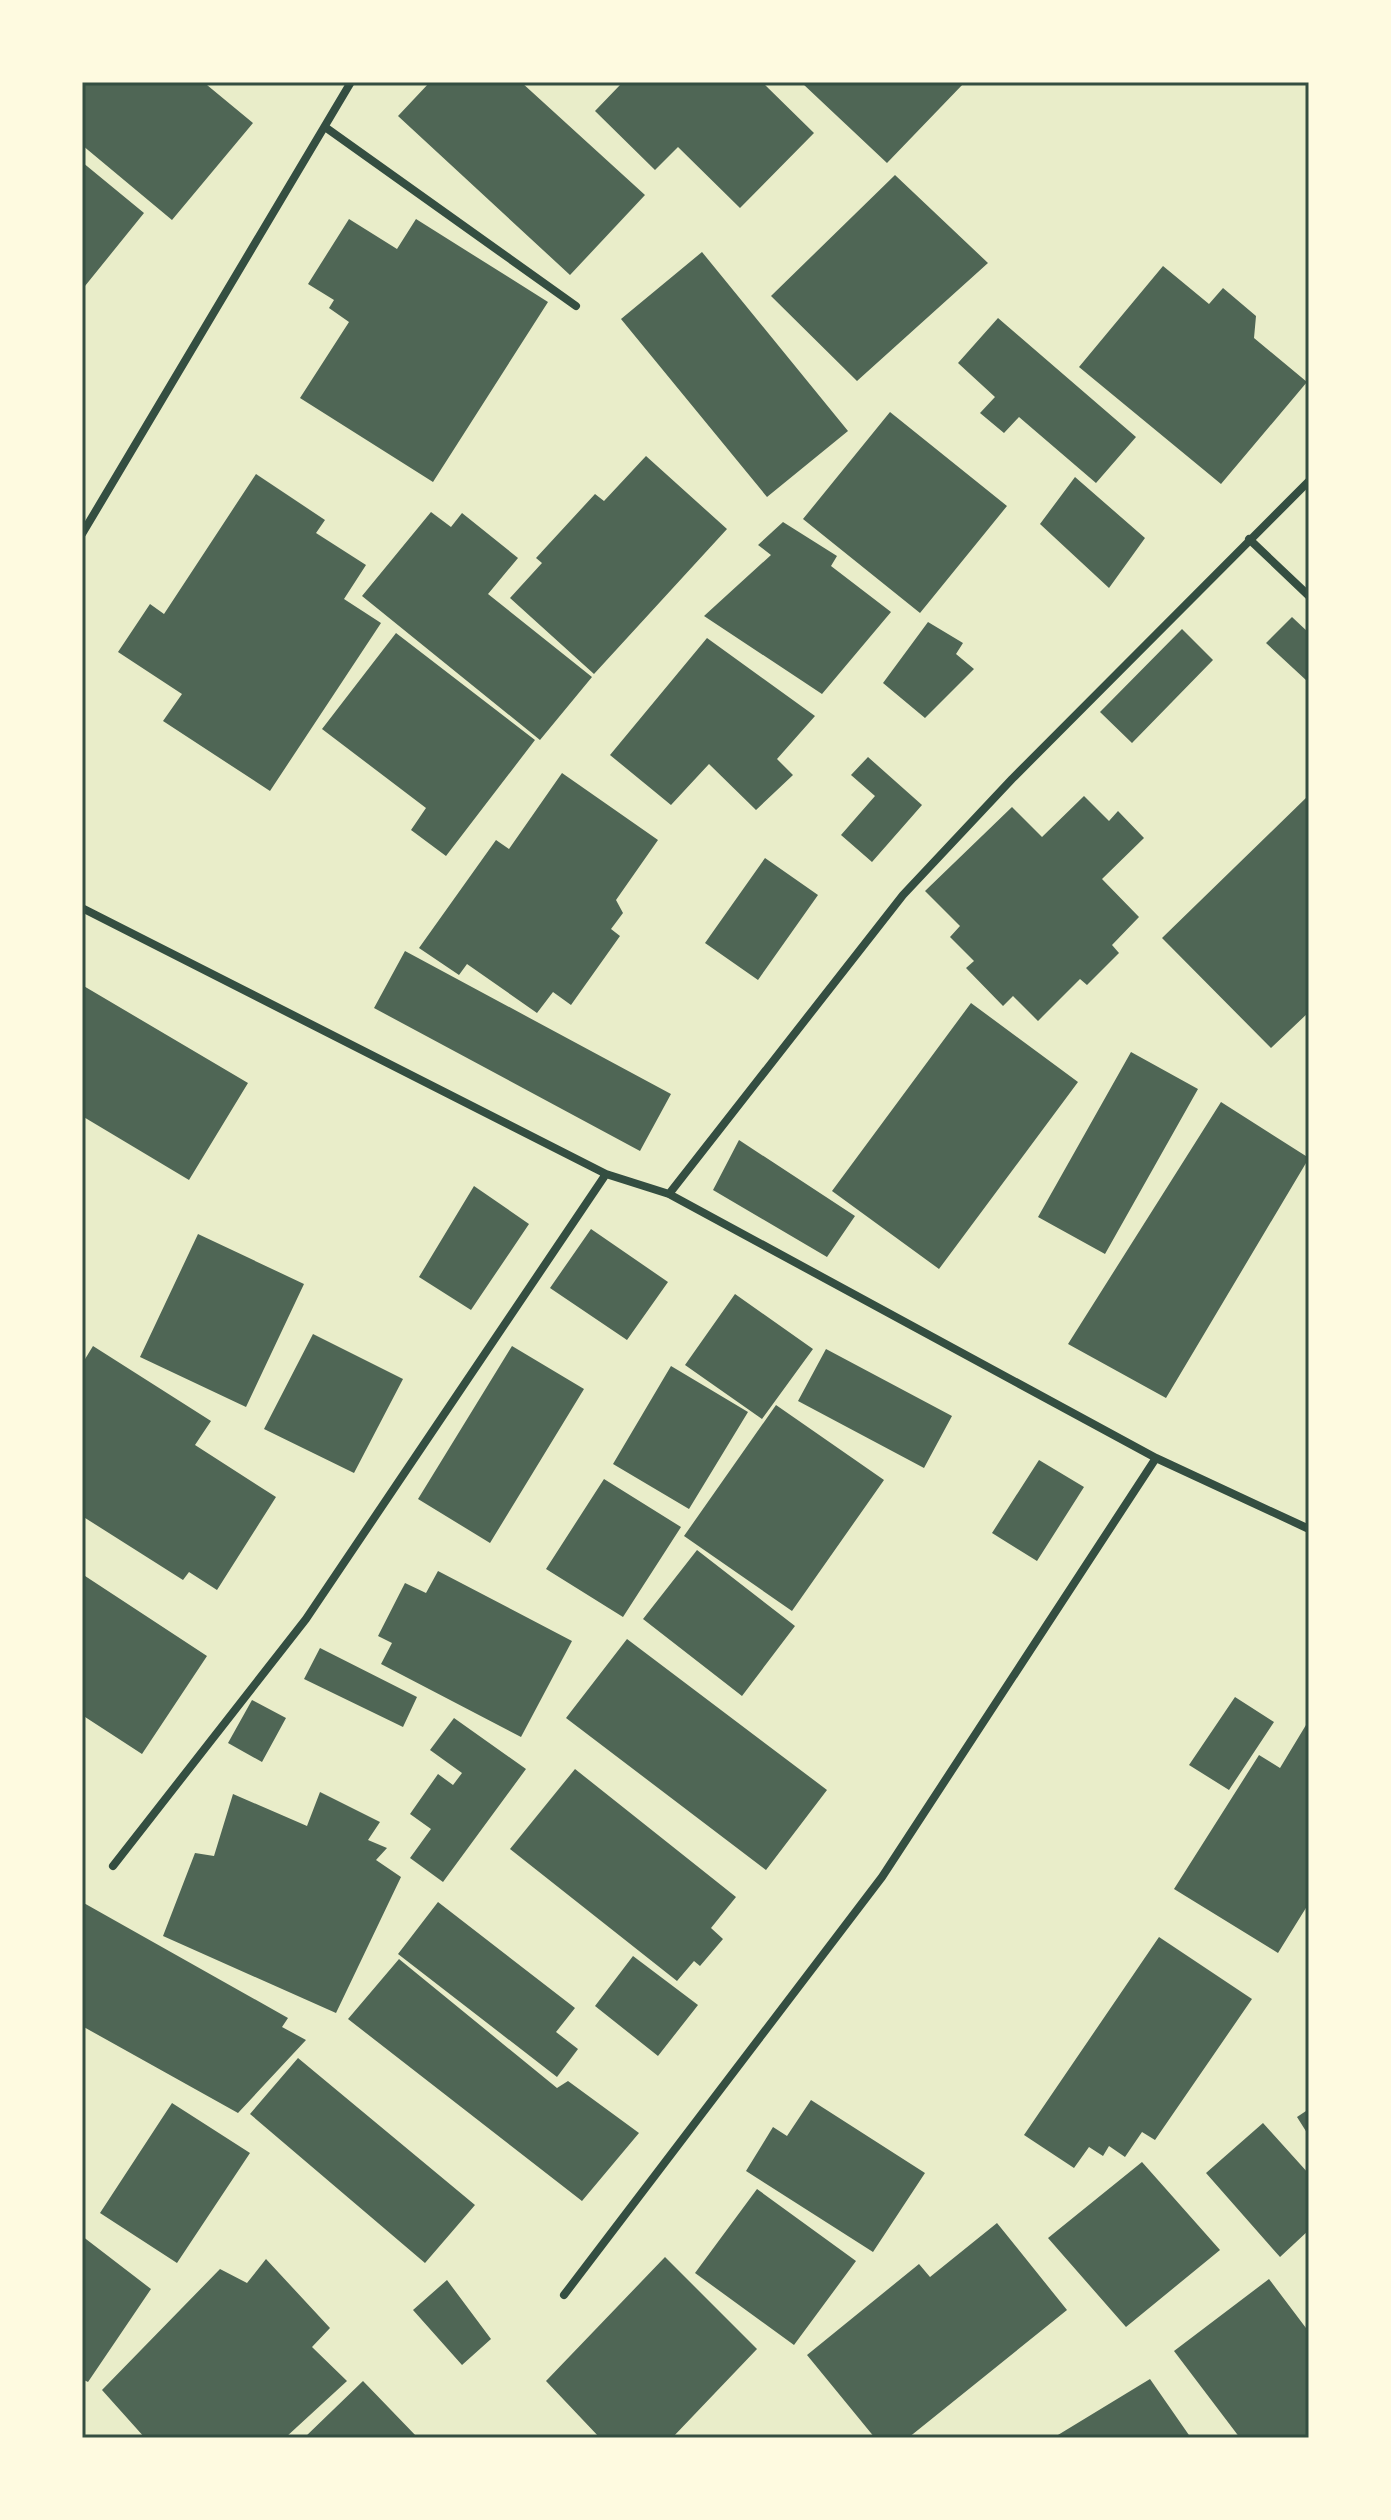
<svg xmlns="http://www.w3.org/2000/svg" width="1391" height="2520" font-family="Roboto,sans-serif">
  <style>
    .building { fill: #4f6655 }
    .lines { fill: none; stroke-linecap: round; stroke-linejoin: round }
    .minor { stroke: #344e41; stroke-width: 8 }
    .neatline { fill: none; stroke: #344e41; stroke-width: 3 }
  </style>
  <rect width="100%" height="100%" fill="#e9edc9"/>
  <!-- building -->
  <path class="building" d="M 82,82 L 209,82 L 207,85 L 253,123 L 172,220 L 82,145 Z
    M 430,82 L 521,82 L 645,195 L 570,275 L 398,116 Z
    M 617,82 L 762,82 L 814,133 L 740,208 L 678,147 L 655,170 L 595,111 L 620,85 Z
    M 804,82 L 965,82 L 887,163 L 803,84 Z
    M 82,162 L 144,213 L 85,286 L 82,284 Z
    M 895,175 L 988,263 L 857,381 L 771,296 Z
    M 349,219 L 397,249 L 416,219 L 548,302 L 433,482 L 300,398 L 349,322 L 329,308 L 334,300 L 308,284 Z
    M 702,252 L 848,431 L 767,497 L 621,319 Z
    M 1163,266 L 1209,304 L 1223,288 L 1256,316 L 1254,338 L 1307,382 L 1221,484 L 1079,367 Z
    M 998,318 L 1136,437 L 1096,483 L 1019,417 L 1004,433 L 980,413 L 995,397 L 958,363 Z
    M 890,412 L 1007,506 L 920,613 L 803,519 Z
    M 646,456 L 727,529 L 594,674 L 510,598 L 542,563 L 536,558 L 595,494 L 604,501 Z
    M 256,474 L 325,520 L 316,533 L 366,565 L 344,599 L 381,623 L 270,791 L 163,721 L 182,694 L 118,652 L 150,604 L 164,614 Z
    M 1075,477 L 1145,538 L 1109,588 L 1040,524 Z
    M 431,512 L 451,527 L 462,513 L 518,558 L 488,594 L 592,677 L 540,740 L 362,596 Z
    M 783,522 L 837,556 L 831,566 L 891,612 L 822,694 L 704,616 L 771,555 L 758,545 Z
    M 1292,617 L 1309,633 L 1309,678 L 1307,681 L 1266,643 Z
    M 928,622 L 963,643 L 956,654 L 974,669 L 925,718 L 883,683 Z
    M 1182,629 L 1213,660 L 1132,743 L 1100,712 Z
    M 396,633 L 535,740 L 446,856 L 411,830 L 426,808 L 322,729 Z
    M 707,638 L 815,716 L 777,759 L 793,775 L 756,810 L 709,764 L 671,805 L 610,755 Z
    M 868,757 L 922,805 L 872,862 L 841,835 L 875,796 L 851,775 Z
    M 562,773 L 658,840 L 616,900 L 623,913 L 611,929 L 620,936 L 571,1005 L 553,992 L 537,1013 L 467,964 L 459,975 L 419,948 L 496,840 L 509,849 Z
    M 1309,795 L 1309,1012 L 1271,1048 L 1162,938 Z
    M 1084,796 L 1109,821 L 1118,811 L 1144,838 L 1102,879 L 1139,917 L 1112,945 L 1119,953 L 1087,985 L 1080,979 L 1038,1021 L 1013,996 L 1003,1006 L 966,968 L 974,961 L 950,937 L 960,926 L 925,891 L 1012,807 L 1042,837 Z
    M 765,858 L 818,895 L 758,980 L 705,943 Z
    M 405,951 L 671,1094 L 640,1151 L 374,1008 Z
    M 82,985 L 248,1083 L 189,1180 L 82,1116 Z
    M 971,1003 L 1078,1082 L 939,1269 L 832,1191 Z
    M 1131,1052 L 1198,1089 L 1105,1254 L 1038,1217 Z
    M 1221,1102 L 1309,1158 L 1166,1398 L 1068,1344 Z
    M 739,1140 L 855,1216 L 827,1257 L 713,1190 Z
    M 474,1186 L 529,1224 L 471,1310 L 419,1277 Z
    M 591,1229 L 668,1282 L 627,1340 L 550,1288 Z
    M 198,1234 L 304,1284 L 246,1407 L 140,1357 Z
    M 735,1294 L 813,1349 L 762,1419 L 685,1365 Z
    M 313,1334 L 403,1379 L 354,1473 L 264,1429 Z
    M 93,1346 L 211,1421 L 195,1445 L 276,1497 L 217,1590 L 189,1572 L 183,1580 L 82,1516 L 82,1364 Z
    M 512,1346 L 584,1389 L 490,1543 L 418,1499 Z
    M 826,1349 L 952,1416 L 924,1468 L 798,1401 Z
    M 671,1366 L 748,1412 L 689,1509 L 613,1464 Z
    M 776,1405 L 884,1480 L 792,1611 L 684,1536 Z
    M 1039,1460 L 1084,1487 L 1037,1561 L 992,1533 Z
    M 604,1479 L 681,1527 L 623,1617 L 546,1569 Z
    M 697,1550 L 795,1626 L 742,1696 L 643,1619 Z
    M 438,1571 L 572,1641 L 521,1737 L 381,1664 L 392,1643 L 378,1636 L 405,1583 L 426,1593 Z
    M 82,1574 L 207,1656 L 142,1754 L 82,1715 Z
    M 627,1639 L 827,1790 L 766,1870 L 566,1718 Z
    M 320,1648 L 417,1697 L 403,1727 L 304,1679 Z
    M 1235,1697 L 1274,1722 L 1229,1790 L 1189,1765 Z
    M 252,1700 L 286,1718 L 262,1762 L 228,1743 Z
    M 454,1718 L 526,1769 L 443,1882 L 410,1858 L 431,1829 L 410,1814 L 438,1774 L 453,1785 L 462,1773 L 430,1750 Z
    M 1309,1720 L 1309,1903 L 1278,1953 L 1174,1889 L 1259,1755 L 1280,1768 Z
    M 575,1769 L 736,1897 L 711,1928 L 723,1939 L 700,1966 L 694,1961 L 677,1981 L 510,1849 Z
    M 320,1792 L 380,1822 L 368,1840 L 387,1848 L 376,1860 L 401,1877 L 336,2013 L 163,1936 L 195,1853 L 214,1856 L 233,1794 L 307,1826 Z
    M 82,1902 L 288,2018 L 282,2027 L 306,2040 L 238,2113 L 82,2026 Z
    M 438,1902 L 575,2008 L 556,2032 L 578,2049 L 557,2077 L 398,1954 Z
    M 1159,1937 L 1252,1999 L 1155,2140 L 1142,2132 L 1125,2157 L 1109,2146 L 1103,2156 L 1089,2147 L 1074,2168 L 1024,2135 Z
    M 633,1956 L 698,2005 L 658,2056 L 595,2006 Z
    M 399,1959 L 557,2088 L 568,2081 L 639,2133 L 582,2201 L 348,2019 Z
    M 298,2058 L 475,2205 L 425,2263 L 250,2114 Z
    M 811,2100 L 925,2173 L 873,2252 L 746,2171 L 773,2127 L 787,2136 Z
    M 172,2103 L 250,2153 L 177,2263 L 100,2213 Z
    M 1309,2109 L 1309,2136 L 1297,2117 Z
    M 1263,2123 L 1309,2174 L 1309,2230 L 1280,2257 L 1206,2173 Z
    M 1142,2162 L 1220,2250 L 1126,2327 L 1048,2238 Z
    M 757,2189 L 856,2261 L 794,2345 L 695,2273 Z
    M 997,2223 L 1067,2310 L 908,2438 L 875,2438 L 807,2355 L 919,2264 L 930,2277 Z
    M 82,2236 L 151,2289 L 88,2382 L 82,2379 Z
    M 665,2257 L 757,2349 L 672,2438 L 600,2438 L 546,2381 Z
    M 266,2259 L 330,2328 L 312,2347 L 347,2381 L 285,2438 L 145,2438 L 102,2390 L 220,2269 L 247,2283 Z
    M 1269,2279 L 1309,2332 L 1309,2352 L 1306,2354 L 1309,2358 L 1309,2438 L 1240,2438 L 1174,2351 Z
    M 447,2280 L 491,2339 L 462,2365 L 413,2310 Z
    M 1150,2379 L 1191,2438 L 1053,2438 Z
    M 363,2381 L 418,2438 L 304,2438 Z"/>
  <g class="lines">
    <!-- minor -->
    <path class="minor" d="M 325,127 L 576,306
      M 82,534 L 351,82
      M 1249,539 L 1309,596
      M 82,908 L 606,1174 L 669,1194 L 1156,1458 L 1309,1529
      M 669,1194 L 903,895 L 1012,779 L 1309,481
      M 113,1866 L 306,1619 L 606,1174
      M 564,2295 L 882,1877 L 1156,1458"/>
  </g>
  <!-- border -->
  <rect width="1391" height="2520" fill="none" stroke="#fefae0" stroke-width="168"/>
  <rect x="84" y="84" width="1223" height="2352" class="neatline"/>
</svg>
